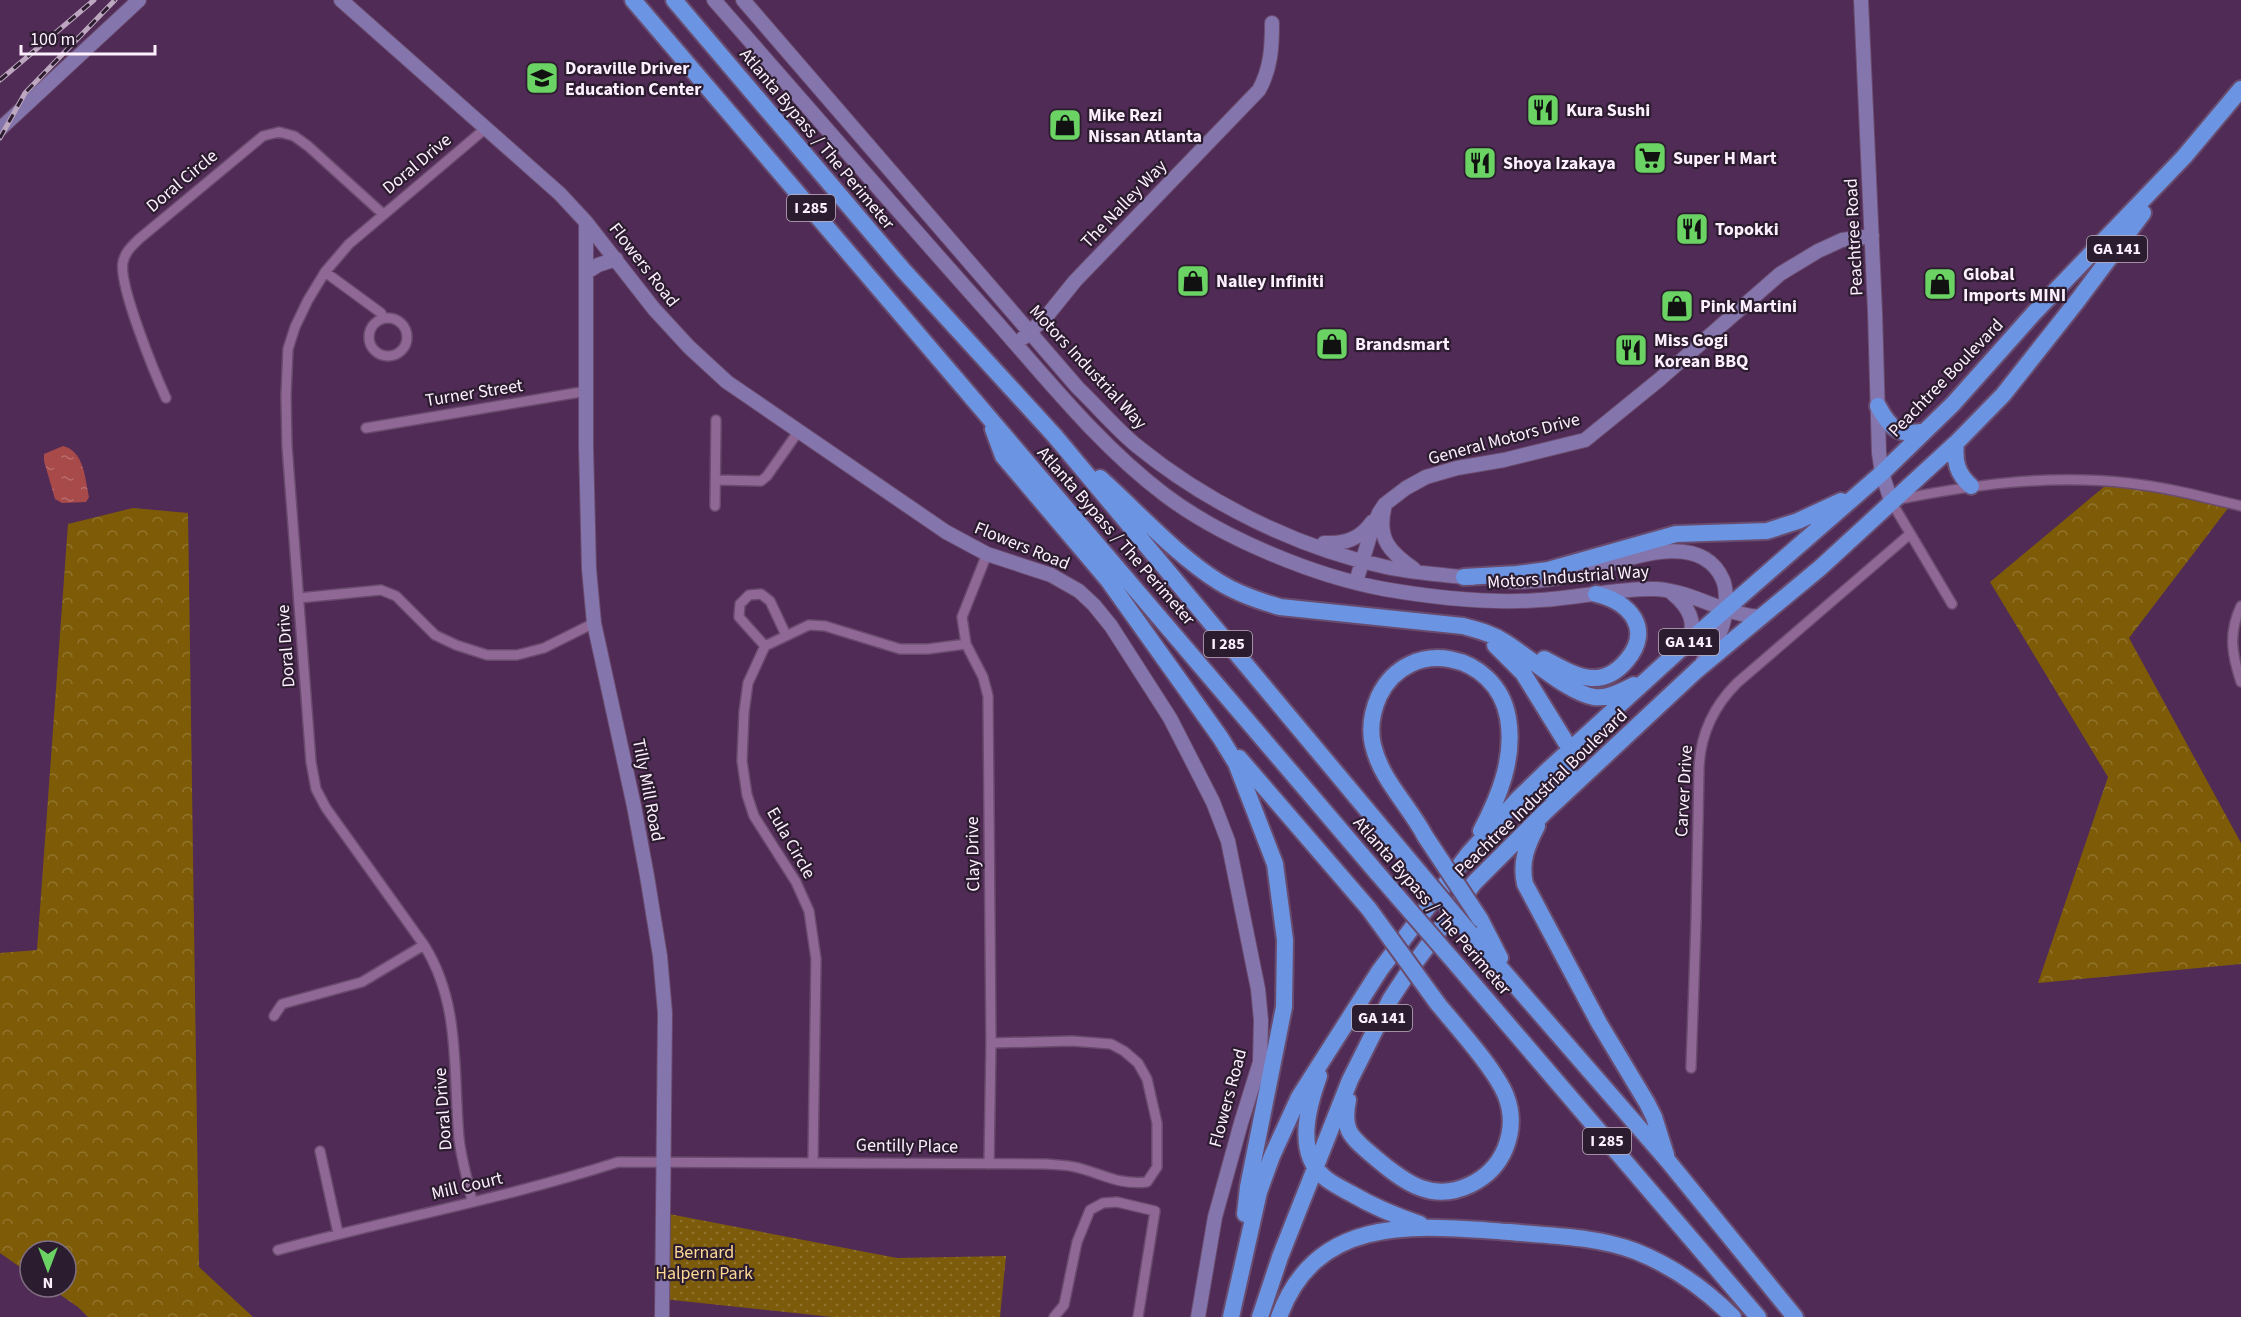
<svg xmlns="http://www.w3.org/2000/svg" width="2241" height="1317" font-family="'Source Sans 3',sans-serif">
  <style>
    .green { fill: url(#green-dots) }
    .forest { fill: url(#forest-crowns) }
    .water { fill: url(#water-ripples) }
    .lines { fill: none; stroke-linecap: round; stroke-linejoin: round }
    .street-casing { stroke: #694b6d; stroke-width: 12 }
    .secondary-casing { stroke: #694b6d; stroke-width: 16 }
    .highway-casing { stroke: #694b6d; stroke-width: 20 }
    .street { stroke: #906896; stroke-width: 9 }
    .secondary { stroke: #8575ad; stroke-width: 14 }
    .highway { stroke: #6b94e2; stroke-width: 16 }
    .rail-casing { stroke: #bda7c0; stroke-width: 5 }
    .rail { stroke: #2c1c2f; stroke-width: 3; stroke-dasharray: 9; stroke-linecap: butt }
    .highway-bridge-casing { stroke: #694b6d; stroke-width: 20; stroke-linecap: butt }
    .highway-bridge { stroke: #6b94e2; stroke-width: 16 }
    .labels { text-anchor: middle; dominant-baseline: central; stroke-width: 4.5; stroke-linejoin: round; paint-order: stroke }
    .shield { fill: #2c1c2f; stroke: #beb0c0; stroke-width: 1.5 }
    .shield-label { font-size: 16px; font-weight: bold; fill: #fdeffe }
    .poi-label { font-size: 18px; font-weight: bold; fill: #fdeffe; stroke: #2c1c2f; text-anchor: start }
    .street-label { font-size: 18px; fill: #fdeffe; stroke: #2c1c2f }
    .park-label { font-size: 18px; fill: #fcd895; stroke: #2c1c2f }
  </style>
  <defs>
    <pattern id="green-dots" width="8" height="8" patternUnits="userSpaceOnUse" patternTransform="scale(1.5)"><rect width="8" height="8" fill="#7c5b0a"/><path d="M2 2h.1M6 6h.1" fill="none" stroke="#90732f" stroke-width="1.8" stroke-linecap="round"/></pattern>
    <pattern id="forest-crowns" width="20" height="18" patternUnits="userSpaceOnUse" patternTransform="scale(1.5)"><rect width="20" height="18" fill="#7e5c07"/><path d="M2 6a3 3 0 1 1 6 0M12 15a3 3 0 1 1 6 0" fill="none" stroke="#91742c"/></pattern>
    <pattern id="water-ripples" width="26" height="14" patternUnits="userSpaceOnUse" patternTransform="scale(1.5)"><rect width="26" height="14" fill="#a94a4a"/><path d="M2 4q2-2 4 0t4 0M15 11q2-2 4 0t4 0" fill="none" stroke="#ba6d6e"/></pattern>
  </defs>
  <rect width="100%" height="100%" fill="#502b55"/>
  <!-- green -->
  <path class="green" d="M 664,1213 L 897,1258 L 1006,1256 L 1000,1317 L 832,1317 L 663,1299 Z"/>
  <!-- forest -->
  <path class="forest" d="M 2117,476 L 2235,499 L 2129,638 L 2241,843 L 2241,964 L 2038,983 L 2108,777 L 1990,582 Z
    M 133,508 L 188,513 L 199,1267 L 253,1317 L 88,1317 L 78,1307 L 49,1287 L 66,1287 L 66,1251 L 30,1251 L 30,1274 L 0,1253 L 0,953 L 37,950 L 68,524 Z"/>
  <!-- water -->
  <path class="water" d="M 63,446 C 84,451 85,478 89,497 L 86,502 L 62,503 L 55,499 L 44,461 L 44,454 Z"/>
  <g class="lines">
    <defs>
      <path id="street" d="M 325,272 L 381,313 L 383,318
        M369 337a19 19 0 1 1 38 0a19 19 0 1 1-38 0Z
        M 166,398 C 155,374 118,284 123,262 C 125,252 132,246 139,239 L 263,136 L 279,132 L 294,136 L 308,146 L 383,214
        M 366,428 L 587,391
        M 716,480 L 761,481 L 767,476 L 798,432
        M 715,506 L 716,420
        M 987,554 L 962,617 L 966,644 L 983,677 L 988,696 L 991,1043 L 989,1164
        M 299,598 L 381,590 L 396,596 L 435,635 L 456,645 L 487,655 L 517,655 L 544,648 L 594,623
        M 1952,604 L 1891,501 C 1969,485 2048,474 2128,483 C 2166,487 2204,497 2241,506
        M 2241,606 C 2228,633 2232,655 2241,682
        M 765,646 L 739,617 L 740,604 L 749,595 L 761,594 L 770,601 L 786,635
        M 274,1016 L 282,1004 L 362,982 L 424,945
        M 1691,1068 L 1696,922 L 1699,769 C 1700,735 1713,707 1737,683 L 1910,534
        M 320,1151 L 338,1233
        M 813,1161 L 816,959 L 809,911 L 796,882 L 754,816 L 747,795 L 742,761 L 744,712 L 748,683 L 765,646 L 809,625 L 825,626 L 900,649 L 928,649 L 966,644
        M 472,1201 C 468,1180 461,1159 459,1138 C 453,1071 461,1004 424,945 L 326,808 L 316,789 L 311,762 L 287,446 L 286,396 L 288,349 L 295,327 L 308,300 L 325,272 L 349,244 L 486,128
        M 278,1250 C 391,1219 507,1198 618,1162 L 1046,1164 C 1057,1165 1069,1165 1079,1168 C 1105,1175 1119,1185 1147,1182 L 1157,1167 L 1157,1123 L 1147,1079 L 1138,1063 L 1124,1051 L 1111,1044 L 1072,1041 L 991,1043
        M 1054,1317 L 1064,1305 L 1077,1242 L 1090,1210 L 1103,1203 L 1117,1202 L 1155,1211 L 1138,1317"/>
      <path id="secondary" d="M 341,0 L 560,194 L 586,222 L 654,309 L 689,347 L 727,382 L 946,532 L 987,554 L 1051,575 L 1079,591 L 1094,605 L 1111,626 L 1170,718 L 1213,802 L 1228,841 L 1258,989 L 1261,1020 L 1260,1062 L 1241,1123 L 1215,1217 L 1198,1317
        M 714,0 C 807,106 899,213 993,318 C 1047,379 1099,445 1165,495 C 1222,538 1314,576 1384,589 C 1436,598 1488,604 1540,600 C 1578,598 1617,588 1656,589 C 1693,591 1723,615 1762,617
        M 743,0 L 1078,388 C 1098,407 1116,429 1137,446 C 1207,503 1298,548 1386,567 C 1414,573 1444,575 1472,578
        M 1861,0 L 1875,312 L 1879,453 L 1882,473 L 1891,501
        M 0,129 L 139,0
        M 586,222 L 586,446 L 589,569 L 594,623 L 634,806 L 647,876 L 660,956 L 665,1013 L 662,1317
        M 587,272 L 598,265 L 616,259
        M 1023,338 L 1046,317 L 1075,281 L 1259,90 C 1271,68 1272,47 1272,23
        M 1384,509 C 1377,540 1391,553 1414,569
        M 1324,543 C 1345,544 1360,539 1372,522
        M 1500,581 C 1524,583 1545,581 1569,576 C 1611,567 1698,523 1723,580 C 1726,587 1726,595 1726,603 C 1725,630 1717,639 1703,661
        M 1356,582 L 1372,529 L 1379,513 L 1385,504 L 1406,488 L 1426,477 L 1457,468 L 1504,460 L 1585,440 L 1660,379 L 1780,274 L 1818,251 L 1842,240 L 1872,236
        M 1672,593 C 1689,607 1698,623 1687,643"/>
      <path id="highway" d="M 633,0 L 1378,874
        M 674,0 L 904,271 L 1054,435 L 1403,853
        M 1878,406 C 1890,428 1898,437 1925,431
        M 993,429 L 1003,456 L 1108,580 L 1220,737 L 1236,763 L 1275,864 L 1285,940 L 1284,1007 L 1248,1187 L 1245,1214
        M 1956,443 C 1954,461 1957,474 1971,486
        M 1100,478 C 1139,513 1175,554 1219,582 C 1238,594 1259,601 1280,607 L 1463,626 C 1477,630 1491,633 1503,641 C 1527,655 1568,693 1594,697 C 1608,699 1622,691 1634,685
        M 1464,577 L 1517,574 L 1548,570 L 1676,534 L 1767,531 L 1798,521 L 1841,501
        M 1495,645 L 1523,673 L 1570,749 C 1574,769 1564,779 1550,793
        M 1544,659 C 1558,666 1575,677 1591,678 C 1606,679 1618,671 1627,660 C 1653,629 1630,602 1596,594
        M 1239,758 L 1369,909
        M 1537,826 C 1527,845 1520,862 1525,884 L 1599,1023 L 1647,1103 L 1654,1117 L 1666,1155
        M 1425,836 C 1409,805 1381,780 1373,745 C 1369,728 1372,712 1379,696 C 1409,634 1497,653 1508,718 C 1515,758 1499,797 1481,831
        M 1480,919 L 1500,958
        M 1470,933 L 1668,1161 L 1795,1317
        M 1457,965 L 1758,1317
        M 1319,1076 C 1308,1107 1295,1152 1324,1177 C 1332,1184 1343,1189 1352,1194 C 1374,1207 1396,1216 1420,1224
        M 1348,1100 C 1346,1110 1345,1119 1348,1128 C 1351,1138 1364,1148 1372,1155 C 1386,1167 1404,1182 1421,1188 C 1454,1200 1492,1180 1505,1149 C 1512,1132 1513,1114 1506,1096 C 1496,1070 1457,1027 1438,1004
        M 1231,1317 L 1259,1192 L 1272,1156 L 1299,1097 L 1380,970 L 1469,853 L 1517,800 L 1548,770 L 1686,644 L 1882,473 L 1953,404 L 2034,313 L 2184,157 L 2241,89
        M 1260,1317 L 1280,1257 L 1350,1080 L 1390,1000 L 1409,971 L 1474,883 L 1544,813 L 1697,670 L 1820,568 L 1956,443 L 2003,395 L 2078,300 L 2143,213
        M 1279,1317 C 1317,1212 1419,1226 1509,1232 C 1552,1236 1595,1236 1635,1251 C 1673,1266 1704,1288 1733,1317"/>
    </defs>
    <!-- street casing -->
    <use href="#street" class="street-casing"/>
    <!-- secondary casing -->
    <use href="#secondary" class="secondary-casing"/>
    <!-- highway casing -->
    <use href="#highway" class="highway-casing"/>
    <!-- street -->
    <use href="#street" class="street"/>
    <!-- secondary -->
    <use href="#secondary" class="secondary"/>
    <!-- highway -->
    <use href="#highway" class="highway"/>
    <defs>
      <path id="rail" d="M 0,80 L 94,0
        M 0,138 L 25,93 L 115,0"/>
    </defs>
    <!-- rail casing -->
    <use href="#rail" class="rail-casing"/>
    <!-- rail -->
    <use href="#rail" class="rail"/>
    <defs>
      <path id="highway-bridge" d="M 1425,836 L 1480,919
        M 1403,853 L 1470,933
        M 1378,874 L 1457,965
        M 1369,909 L 1438,1004"/>
    </defs>
    <!-- highway-bridge casing -->
    <use href="#highway-bridge" class="highway-bridge-casing"/>
    <!-- highway-bridge -->
    <use href="#highway-bridge" class="highway-bridge"/>
  </g>
  <!-- icons -->
  <defs>
    <symbol id="school-square" viewBox="-11 -11 22 22"><rect x="-9" y="-9" width="18" height="18" rx="4" fill="#6ad363" stroke="#2c1c2f"/><path d="M0-5L7-2L0 1L-7-2ZM-4 1L0 2.5L4 1V4Q0 6-4 4Z" fill="#111"/></symbol>
    <symbol id="restaurant-square" viewBox="-11 -11 22 22"><rect x="-9" y="-9" width="18" height="18" rx="4" fill="#6ad363" stroke="#2c1c2f"/><path d="M-5-6h1v4h1v-4h1v4h1v-4h1v5L-1.5 .5V6h-2V.5L-5-1ZM5-6V6H3V1.5H1.5Q1.5-4 5-6Z" fill="#111"/></symbol>
    <symbol id="shop-square" viewBox="-11 -11 22 22"><rect x="-9" y="-9" width="18" height="18" rx="4" fill="#6ad363" stroke="#2c1c2f"/><path d="M-5-2.5h2.3a2.7 3.5 0 0 1 5.4 0H5L5.5 6h-11ZM-1.5-2.5h3a1.5 2.3 0 0 0-3 0Z" fill="#111"/></symbol>
    <symbol id="supermarket-square" viewBox="-11 -11 22 22"><rect x="-9" y="-9" width="18" height="18" rx="4" fill="#6ad363" stroke="#2c1c2f"/><path d="M-6-5.5h2.5l.6 2H6L4.5 2H-2.5L-4.4-4H-6ZM-1.5 3.2a1.3 1.3 0 1 0 .1 0ZM3 3.2a1.3 1.3 0 1 0 .1 0Z" fill="#111"/></symbol>
  </defs>
  <g fill-rule="evenodd">
    <use href="#school-square" x="523" y="59" width="38" height="38"/>
    <use href="#restaurant-square" x="1524" y="91" width="38" height="38"/>
    <use href="#shop-square" x="1046" y="106" width="38" height="38"/>
    <use href="#supermarket-square" x="1631" y="139" width="38" height="38"/>
    <use href="#restaurant-square" x="1461" y="144" width="38" height="38"/>
    <use href="#restaurant-square" x="1673" y="210" width="38" height="38"/>
    <use href="#shop-square" x="1174" y="262" width="38" height="38"/>
    <use href="#shop-square" x="1921" y="265" width="38" height="38"/>
    <use href="#shop-square" x="1658" y="287" width="38" height="38"/>
    <use href="#shop-square" x="1313" y="325" width="38" height="38"/>
    <use href="#restaurant-square" x="1612" y="331" width="38" height="38"/>
  </g>
  <g class="labels">
    <!-- shield labels -->
    <g class="shield">
      <rect x="787" y="195" width="48" height="26" rx="4.5"/>
      <rect x="2087" y="236" width="60" height="26" rx="4.5"/>
      <rect x="1659" y="629" width="60" height="26" rx="4.5"/>
      <rect x="1204" y="631" width="48" height="26" rx="4.5"/>
      <rect x="1352" y="1005" width="60" height="26" rx="4.5"/>
      <rect x="1583" y="1128" width="48" height="26" rx="4.5"/>
    </g>
    <g class="shield-label">
      <text x="811" y="208">I 285</text>
      <text x="2117" y="249">GA 141</text>
      <text x="1689" y="642">GA 141</text>
      <text x="1228" y="644">I 285</text>
      <text x="1382" y="1018">GA 141</text>
      <text x="1607" y="1141">I 285</text>
    </g>
    <!-- poi labels -->
    <g class="poi-label">
      <text x="565" y="68">Doraville Driver<tspan x="565" dy="21">Education Center</tspan></text>
      <text x="1566" y="110">Kura Sushi</text>
      <text x="1088" y="115">Mike Rezi<tspan x="1088" dy="21">Nissan Atlanta</tspan></text>
      <text x="1673" y="158">Super H Mart</text>
      <text x="1503" y="163">Shoya Izakaya</text>
      <text x="1715" y="229">Topokki</text>
      <text x="1963" y="274">Global<tspan x="1963" dy="21">Imports MINI</tspan></text>
      <text x="1216" y="281">Nalley Infiniti</text>
      <text x="1700" y="306">Pink Martini</text>
      <text x="1654" y="340">Miss Gogi<tspan x="1654" dy="21">Korean BBQ</tspan></text>
      <text x="1355" y="344">Brandsmart</text>
    </g>
    <!-- street labels -->
    <g class="street-label">
      <text transform="translate(817 139) rotate(50)">Atlanta Bypass / The Perimeter</text>
      <text transform="translate(417 164) rotate(-40)">Doral Drive</text>
      <text transform="translate(182 181) rotate(-40)">Doral Circle</text>
      <text transform="translate(1124 204) rotate(-46)">The Nalley Way</text>
      <text transform="translate(1854 237) rotate(-93)">Peachtree Road</text>
      <text transform="translate(644 265) rotate(52)">Flowers Road</text>
      <text transform="translate(1088 367) rotate(47)">Motors Industrial Way</text>
      <text transform="translate(1946 378) rotate(-46)">Peachtree Boulevard</text>
      <text transform="translate(474 393) rotate(-9)">Turner Street</text>
      <text transform="translate(1504 439) rotate(-15)">General Motors Drive</text>
      <text transform="translate(1116 536) rotate(49)">Atlanta Bypass / The Perimeter</text>
      <text transform="translate(1022 546) rotate(22)">Flowers Road</text>
      <text transform="translate(1568 577) rotate(-4)">Motors Industrial Way</text>
      <text transform="translate(286 646) rotate(-94)">Doral Drive</text>
      <text transform="translate(648 790) rotate(79)">Tilly Mill Road</text>
      <text transform="translate(1684 791) rotate(-87)">Carver Drive</text>
      <text transform="translate(1541 793) rotate(-44)">Peachtree Industrial Boulevard</text>
      <text transform="translate(791 843) rotate(60)">Eula Circle</text>
      <text transform="translate(973 854) rotate(-91)">Clay Drive</text>
      <text transform="translate(1432 906) rotate(49)">Atlanta Bypass / The Perimeter</text>
      <text transform="translate(1228 1098) rotate(-75)">Flowers Road</text>
      <text transform="translate(443 1109) rotate(-94)">Doral Drive</text>
      <text transform="translate(907 1146) rotate(1)">Gentilly Place</text>
      <text transform="translate(467 1186) rotate(-13)">Mill Court</text>
    </g>
    <!-- park labels -->
    <g class="park-label">
      <text x="704" y="1252">Bernard<tspan x="704" dy="21">Halpern Park</tspan></text>
    </g>
  </g>
  <!-- north arrow -->
  <g transform="translate(48 1269) rotate(180)"><circle r="28" fill="#2c1c2f" stroke="#807082" stroke-width="1.5"/>
  <path d="M0-4.5L10 22L0 15L-10 22Z" fill="#6ad363"/>
  <text y="-9" font-size="16" font-weight="bold" text-anchor="middle" fill="#fdeffe">N</text>
  </g>
  <!-- scale -->
  <path d="M21 45v9h134v-9" fill="none" stroke="#fdeffe" stroke-width="3"/>
  <text x="30" y="45" font-size="18" fill="#fdeffe" stroke="#2c1c2f" stroke-width="4.5" paint-order="stroke">100 m</text>
</svg>
